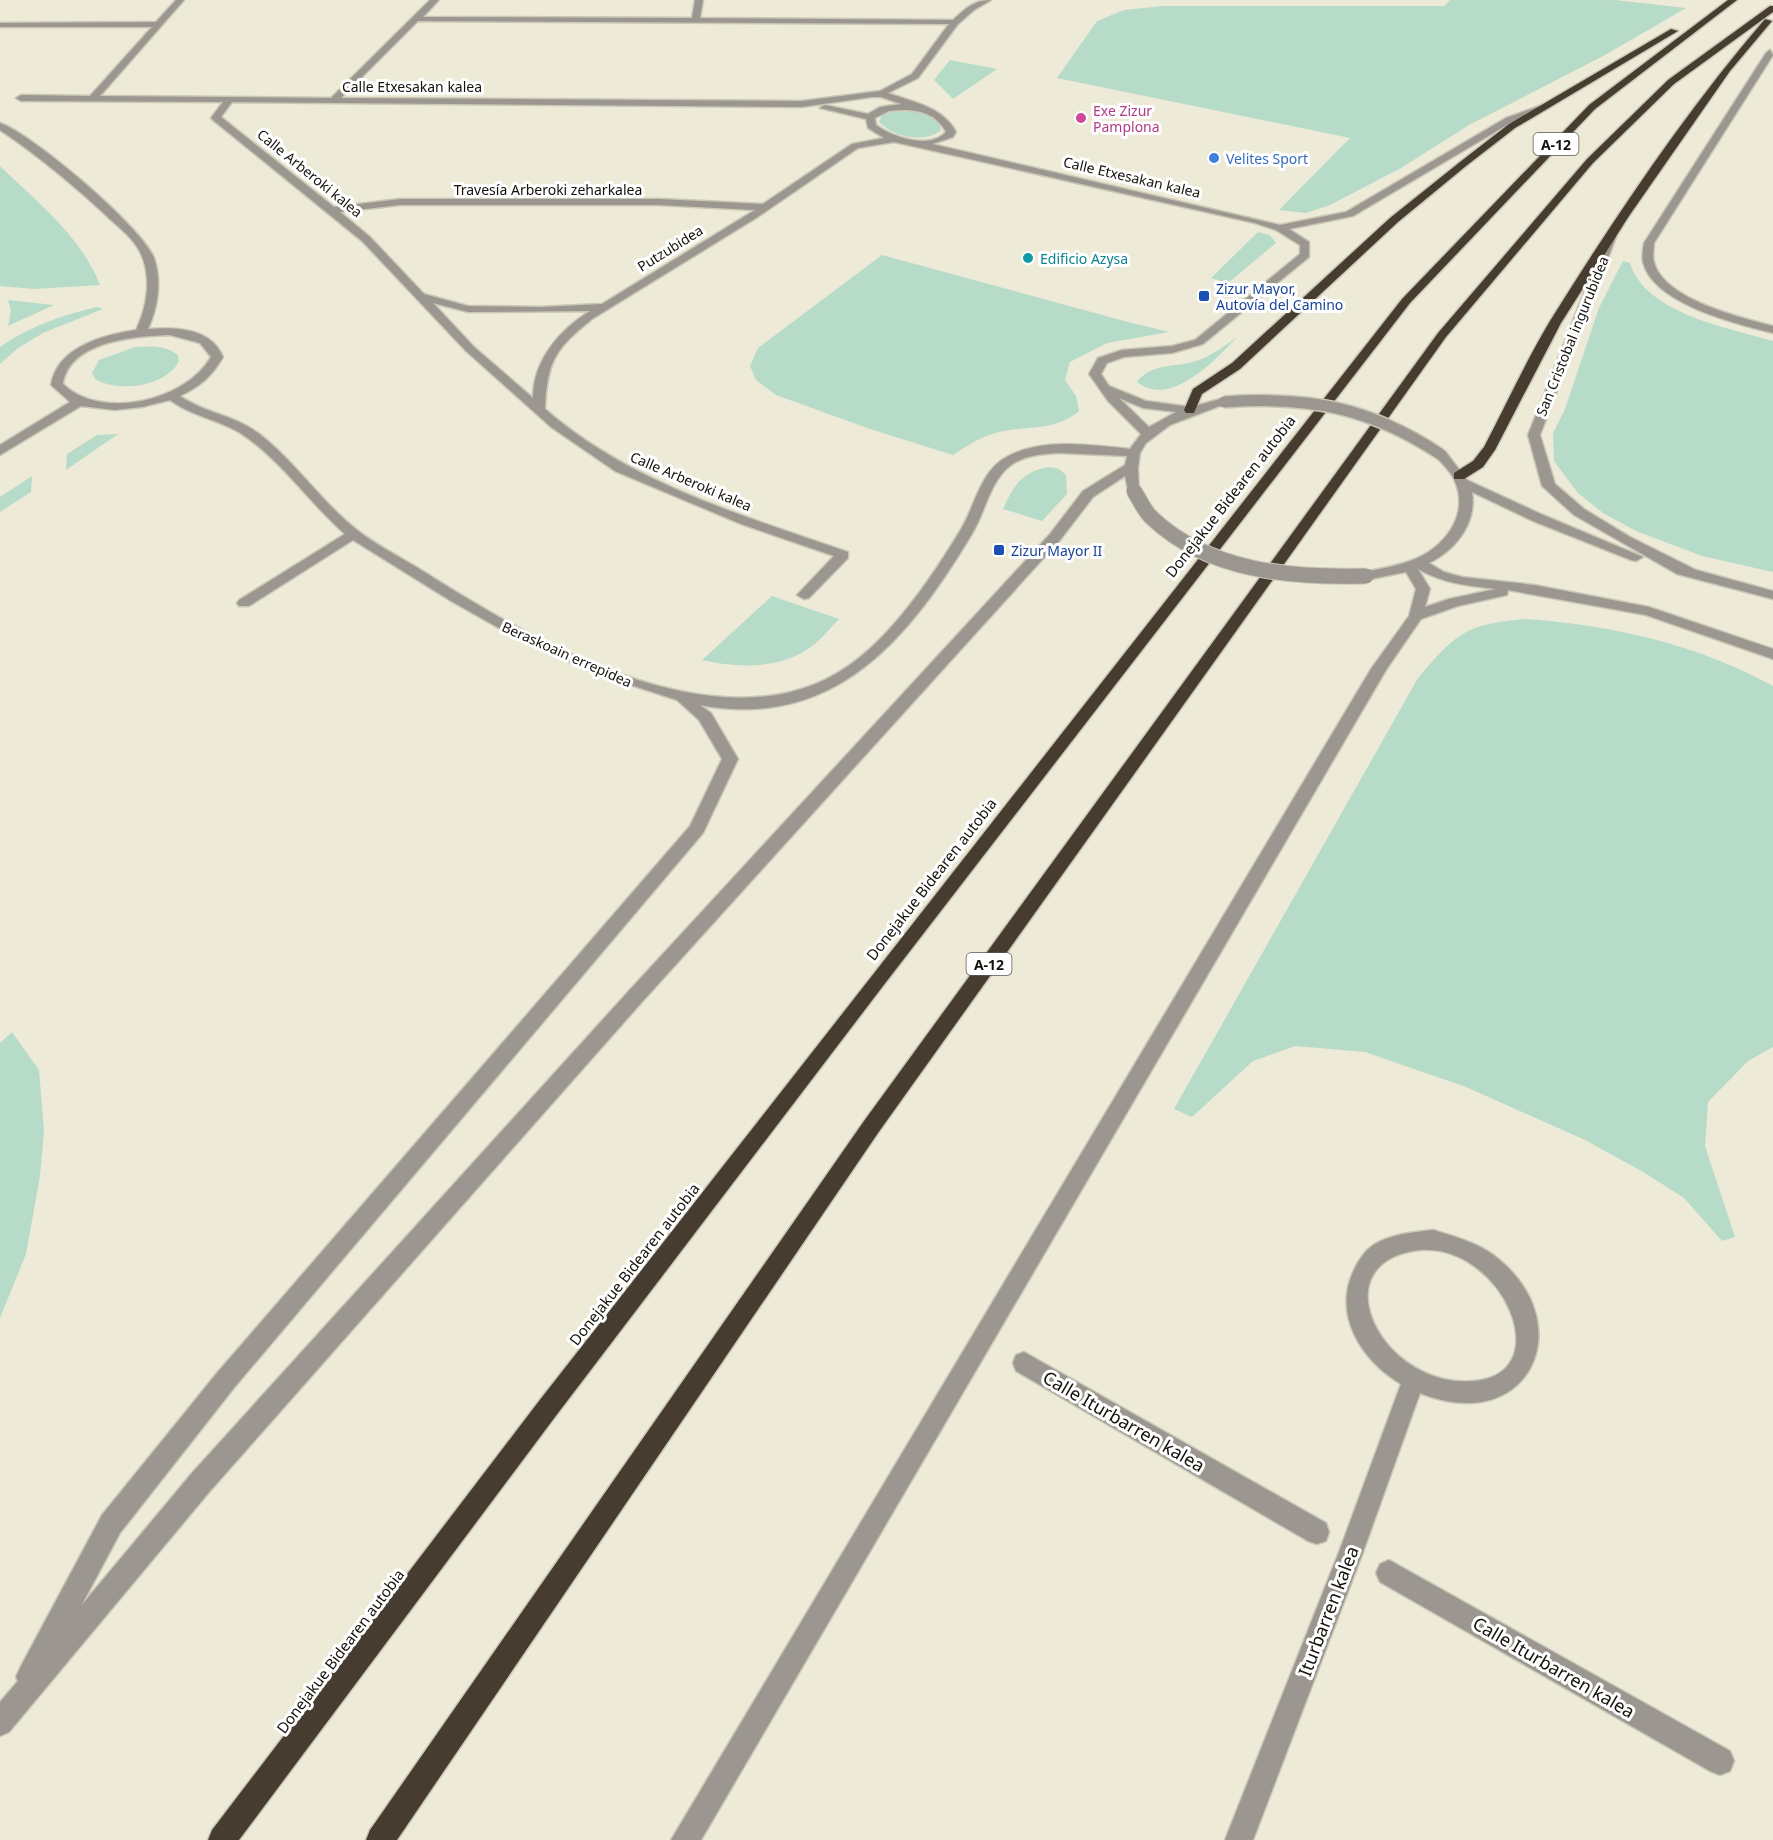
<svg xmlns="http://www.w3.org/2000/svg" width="1773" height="1840" font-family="'Noto Sans',sans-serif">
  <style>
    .green { fill: #b6dbc9 }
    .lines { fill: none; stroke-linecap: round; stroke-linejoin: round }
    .minor-casing { stroke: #cac7b6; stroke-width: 3 }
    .highway-casing { stroke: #cac7b6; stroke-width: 3 }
    .minor { fill: #9b9690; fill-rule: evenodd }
    .highway { fill: #463c2f; fill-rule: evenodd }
    .minor-bridge-far1-casing { stroke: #cac7b6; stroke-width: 14; stroke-linecap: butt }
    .minor-bridge-casing { stroke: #cac7b6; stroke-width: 17; stroke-linecap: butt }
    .minor-bridge-far1 { stroke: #9b9690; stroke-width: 11 }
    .minor-bridge { stroke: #9b9690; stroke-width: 15 }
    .hotel-dot { fill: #d1479c; stroke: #fff; stroke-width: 2 }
    .shop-dot { fill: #3f7fe0; stroke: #fff; stroke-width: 2 }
    .culture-dot { fill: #0f9aa8; stroke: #fff; stroke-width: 2 }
    .transit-dot { fill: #1a4fb4; stroke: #fff; stroke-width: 2 }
    .labels { text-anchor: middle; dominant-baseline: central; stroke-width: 6; stroke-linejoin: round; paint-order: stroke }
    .far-street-label { font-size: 14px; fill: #13110b; stroke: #fff }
    .far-hotel-label { font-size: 14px; fill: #b23c85; stroke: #fff; text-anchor: start }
    .shield { fill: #fff; stroke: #5a5854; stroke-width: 1.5 }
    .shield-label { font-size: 14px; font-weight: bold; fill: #13110b }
    .far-shop-label { font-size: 14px; fill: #366cbe; stroke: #fff; text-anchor: start }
    .far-culture-label { font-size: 14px; fill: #0d838f; stroke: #fff; text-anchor: start }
    .far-transit-label { font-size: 14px; fill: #164399; stroke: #fff; text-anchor: start }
    .street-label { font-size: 15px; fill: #13110b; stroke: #fff }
    .near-street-label { font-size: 18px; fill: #13110b; stroke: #fff }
  </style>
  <rect width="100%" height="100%" fill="#edead7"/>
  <!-- green -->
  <path class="green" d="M 1450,0 L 1615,0 L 1686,8 L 1605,55 L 1469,125 L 1401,168 L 1330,205 L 1306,213 L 1279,210 L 1350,138 L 1057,78 L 1097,21 L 1124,10 L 1163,6 L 1444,6 Z
    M 950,60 L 997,69 L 953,99 L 934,80 Z
    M 918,111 C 928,113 940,119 941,130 C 925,144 893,137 879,122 L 882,115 L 892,112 Z
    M 0,166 C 37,202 81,236 100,285 L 34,289 L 0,286 Z
    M 1258,232 L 1270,235 L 1276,243 L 1228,283 L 1211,278 Z
    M 882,255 L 1128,322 L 1169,332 L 1107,343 L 1070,362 L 1065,380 L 1076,396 L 1079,411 C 1054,432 1029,425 999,432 C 982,436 968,445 953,455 L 870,429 L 776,395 L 756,380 L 750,366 L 758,348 Z
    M 1623,261 L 1630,263 C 1645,313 1728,328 1773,341 L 1773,572 L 1702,556 L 1636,531 L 1603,513 L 1578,493 L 1554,461 L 1553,433 L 1565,409 L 1599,308 Z
    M 8,300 L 54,305 L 8,326 L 11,310 Z
    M 97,307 L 103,309 L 43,333 L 18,348 L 0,364 L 0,347 C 30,326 62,315 97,307 Z
    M 1237,337 C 1216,359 1171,409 1137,382 C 1150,364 1173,367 1193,362 C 1210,357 1223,347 1237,337 Z
    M 135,347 C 151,346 165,345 178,355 L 179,361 C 166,387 118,393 95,379 L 92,373 L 99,360 Z
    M 118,434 L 66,470 L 67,454 L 97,435 Z
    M 1050,467 L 1059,469 L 1066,475 L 1067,494 L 1042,521 L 1003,509 C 1014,485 1022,471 1050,467 Z
    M 32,476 L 31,492 L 0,512 L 0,497 Z
    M 772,596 L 839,619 C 830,628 822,639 812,646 C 781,670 737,668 702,660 Z
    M 1526,619 C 1611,625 1697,644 1773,686 L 1773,1047 L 1748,1061 L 1708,1102 L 1705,1146 L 1735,1237 L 1722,1241 L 1684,1198 L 1645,1173 L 1585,1140 L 1466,1087 L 1365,1052 L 1295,1046 L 1253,1061 L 1192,1117 L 1174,1109 L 1418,678 C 1457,633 1465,624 1526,619 Z
    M 12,1032 L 39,1070 L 44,1131 L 40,1176 L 26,1254 L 0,1318 L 0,1043 Z"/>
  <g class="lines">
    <defs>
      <path id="minor" d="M 176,0 L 184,0 L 100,96 L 331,98 L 430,0 L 439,0 L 423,17 L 692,18 L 695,0 L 703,0 L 700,18 L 953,20 C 965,9 974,0 991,0 L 974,10 L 958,24 L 918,78 L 888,93 C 913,102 943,107 956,132 L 953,137 L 932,144 L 1280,225 L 1346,212 L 1506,118 L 1542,105 L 1550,107 L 1512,122 L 1353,216 L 1289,229 L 1309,242 L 1309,257 L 1203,344 L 1172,353 L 1124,357 L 1107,363 L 1101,374 L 1109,386 L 1146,401 L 1191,407 L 1224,398 L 1230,402 L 1170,425 L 1146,443 L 1140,453 L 1138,468 L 1139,494 L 1129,494 L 1125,476 L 1093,497 L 1060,540 L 641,1003 L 210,1491 L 9,1732 L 0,1736 L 0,1702 L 18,1681 L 16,1677 L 20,1668 L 102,1515 L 217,1373 L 690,826 L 722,759 L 699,720 L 677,700 L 594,673 L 522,641 L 451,601 L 353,540 L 249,606 L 239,606 L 237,603 L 239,600 L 345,534 C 311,504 285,466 249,439 C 225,420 194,418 170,400 L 142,407 L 115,410 L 81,406 L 0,455 L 0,445 L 70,402 L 51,385 C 57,347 103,335 136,330 C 147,307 152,278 141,254 C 135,240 122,230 111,220 C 76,187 40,157 0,130 L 0,123 C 32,134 142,227 154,258 C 162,281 158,307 148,329 C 176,327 211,328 223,357 C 212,376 201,386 180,396 C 204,413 234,415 258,433 C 295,461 321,502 357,530 C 379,547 404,559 426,573 C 538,644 736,759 859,658 C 898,627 934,574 960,531 C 974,509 980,472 1005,458 C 1041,437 1090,445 1130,449 L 1141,434 L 1108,401 L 1089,374 L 1098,358 L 1122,350 L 1172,346 L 1195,340 L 1300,254 L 1300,245 L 1276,230 L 1255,223 L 894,142 L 858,148 L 756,218 L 592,319 C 555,349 547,361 545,409 C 629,483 744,516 848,552 L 848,558 L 809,598 L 804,599 L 797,595 L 834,556 L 741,524 L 615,471 L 551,427 L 466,351 L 362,241 L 213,120 L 211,118 L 223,102 L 21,101 L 16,98 L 21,95 L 90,96 L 152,27 L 0,27 L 0,23 L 156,22 ZM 418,21 L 949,24 L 912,74 L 880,91 L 802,101 L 341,98 ZM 872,97 L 881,97 L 901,104 L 880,107 L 868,114 L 825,105 L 820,108 L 866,119 L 868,128 L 884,138 L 852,144 L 763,204 L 659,199 L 400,199 L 334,207 L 221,117 L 232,102 L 802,107 ZM 889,111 C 911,108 935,110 946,132 C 930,150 892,137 876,125 L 875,118 ZM 400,205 L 659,205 L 755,210 L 602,304 L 541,307 L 468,306 L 424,294 L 370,237 L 340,212 ZM 433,303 L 468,312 L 590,311 C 559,330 533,361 533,398 L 474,347 ZM 170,335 L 200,343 L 211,357 C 186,401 101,421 63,384 C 69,341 135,336 170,335 ZM 1119,398 L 1143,408 L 1176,412 L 1149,427 ZM 1059,453 L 1127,456 L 1125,465 L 1083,491 L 1050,534 L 627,993 L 192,1473 L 81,1606 L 120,1533 L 233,1389 L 703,833 L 738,759 L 711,713 L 700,705 C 836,731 911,636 973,532 C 985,512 991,479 1011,465 C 1025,455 1043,454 1059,453 Z
        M 1770,50 L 1773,55 L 1654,243 C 1654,249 1652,256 1654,262 C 1663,299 1741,318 1773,326 L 1773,333 C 1737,324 1653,304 1643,262 C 1642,256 1643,249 1644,243 L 1766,53 Z
        M 1613,229 L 1618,232 L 1540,435 L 1555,484 L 1584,509 L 1630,537 L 1696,570 L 1773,591 L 1773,599 L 1677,574 L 1574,515 L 1542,486 L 1528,435 L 1608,232 Z
        M 1440,450 L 1445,451 L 1467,480 L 1543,515 L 1643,557 L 1636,561 L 1631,560 L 1533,521 L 1472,492 C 1477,523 1456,550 1429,563 L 1444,572 L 1462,577 L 1534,585 L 1649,607 L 1773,649 L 1773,659 L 1646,615 L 1508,590 L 1507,595 L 1458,606 L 1421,619 L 1386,670 L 701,1840 L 671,1840 L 1371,669 L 1409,616 L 1416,589 L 1406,572 L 1366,580 L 1359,576 L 1361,573 C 1377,569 1394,567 1410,561 C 1444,549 1471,515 1454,479 C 1449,469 1440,462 1434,454 ZM 1418,569 C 1442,583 1468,586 1496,589 L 1449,599 L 1425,607 L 1430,589 Z
        M 1433,1230 C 1453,1236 1475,1242 1492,1254 C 1582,1320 1532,1438 1420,1393 L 1363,1552 L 1253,1840 L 1225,1840 L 1339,1552 L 1401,1384 C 1363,1361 1333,1317 1353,1272 C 1358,1261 1365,1250 1375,1244 C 1392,1234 1414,1232 1433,1230 ZM 1420,1250 C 1503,1244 1559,1374 1474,1381 C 1381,1389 1318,1261 1420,1250 Z
        M 1024,1352 L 1326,1523 L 1329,1532 L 1326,1541 L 1317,1544 L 1308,1541 L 1016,1371 L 1013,1363 L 1016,1355 Z
        M 1389,1560 L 1730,1751 L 1734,1761 L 1730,1771 L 1720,1775 L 1710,1771 L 1380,1582 L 1376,1573 L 1380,1564 Z"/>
      <path id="highway" d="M 1728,0 L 1737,0 L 1595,109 L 1410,303 L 883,986 L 555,1417 L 239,1840 L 208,1840 L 212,1830 L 539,1401 L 1402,299 L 1589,105 Z
        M 1770,6 L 1773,6 L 1773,12 L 1674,84 L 1593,163 L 1446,337 L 878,1133 L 397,1840 L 366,1840 L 370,1830 L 864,1121 L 1438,333 L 1587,159 L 1668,80 Z
        M 1765,19 L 1772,21 L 1730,71 L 1629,216 L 1561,323 L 1495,450 L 1483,467 L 1464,479 L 1454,479 L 1454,473 L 1473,461 L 1484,447 C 1506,405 1526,361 1550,321 C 1615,217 1685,112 1765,19 Z
        M 1671,29 L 1678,31 L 1515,128 L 1466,166 L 1398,222 L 1240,369 L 1202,394 L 1194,413 L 1186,413 L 1184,410 L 1193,389 L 1232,363 L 1390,218 L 1460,162 L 1509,124 Z"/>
    </defs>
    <!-- minor casing -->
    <use href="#minor" class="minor-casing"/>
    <!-- highway casing -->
    <use href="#highway" class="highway-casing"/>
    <!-- minor -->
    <use href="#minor" class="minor"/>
    <!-- highway -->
    <use href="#highway" class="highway"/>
    <defs>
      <path id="minor-bridge-far1" d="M 1224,402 C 1308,396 1369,407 1440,454"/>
      <path id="minor-bridge" d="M 1134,491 C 1140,500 1144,511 1152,518 C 1209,572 1292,578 1366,576"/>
    </defs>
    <!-- minor-bridge-far1 casing -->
    <use href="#minor-bridge-far1" class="minor-bridge-far1-casing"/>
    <!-- minor-bridge casing -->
    <use href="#minor-bridge" class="minor-bridge-casing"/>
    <!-- minor-bridge-far1 -->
    <use href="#minor-bridge-far1" class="minor-bridge-far1"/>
    <!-- minor-bridge -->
    <use href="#minor-bridge" class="minor-bridge"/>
  </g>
  <!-- markers -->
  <circle class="hotel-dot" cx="1081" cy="118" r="6"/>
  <circle class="shop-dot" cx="1214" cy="158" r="6"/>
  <circle class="culture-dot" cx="1028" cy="258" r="6"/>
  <g class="transit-dot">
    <rect x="1198" y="290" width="12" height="12" rx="3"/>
    <rect x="993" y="544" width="12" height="12" rx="3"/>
  </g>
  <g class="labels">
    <!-- far-street labels -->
    <g class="far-street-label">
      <text x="412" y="86">Calle Etxesakan kalea</text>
      <text transform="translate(310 173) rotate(39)">Calle Arberoki kalea</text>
      <text transform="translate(1132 177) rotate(13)">Calle Etxesakan kalea</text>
      <text x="548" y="189">Travesía Arberoki zeharkalea</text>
      <text transform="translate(670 248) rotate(-32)">Putzubidea</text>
      <text transform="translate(1572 336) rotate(-68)">San Cristobal ingurubidea</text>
      <text transform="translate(691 481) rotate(23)">Calle Arberoki kalea</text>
      <text transform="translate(567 654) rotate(24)">Beraskoain errepidea</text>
    </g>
    <!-- far-hotel labels -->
    <g class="far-hotel-label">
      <text x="1093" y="110">Exe Zizur<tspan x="1093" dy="16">Pamplona</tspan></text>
    </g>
    <!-- shield labels -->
    <g class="shield">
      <rect x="1533.5" y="133" width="45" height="22" rx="4.5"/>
      <rect x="966.5" y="953" width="45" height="22" rx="4.5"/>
    </g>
    <g class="shield-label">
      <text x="1556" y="144">A-12</text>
      <text x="989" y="964">A-12</text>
    </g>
    <!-- far-shop labels -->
    <g class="far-shop-label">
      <text x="1226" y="158">Velites Sport</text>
    </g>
    <!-- far-culture labels -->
    <g class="far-culture-label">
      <text x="1040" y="258">Edificio Azysa</text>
    </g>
    <!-- far-transit labels -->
    <g class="far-transit-label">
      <text x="1216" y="288">Zizur Mayor,<tspan x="1216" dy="16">Autovía del Camino</tspan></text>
      <text x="1011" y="550">Zizur Mayor II</text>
    </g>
    <!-- street labels -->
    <g class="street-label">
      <text transform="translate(1230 496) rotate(-52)">Donejakue Bidearen autobia</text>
      <text transform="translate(931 879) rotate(-52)">Donejakue Bidearen autobia</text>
      <text transform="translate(634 1264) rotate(-52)">Donejakue Bidearen autobia</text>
      <text transform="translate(340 1651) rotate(-53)">Donejakue Bidearen autobia</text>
    </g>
    <!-- near-street labels -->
    <g class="near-street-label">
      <text transform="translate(1124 1421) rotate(30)">Calle Iturbarren kalea</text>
      <text transform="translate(1328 1611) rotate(-69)">Iturbarren kalea</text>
      <text transform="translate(1554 1667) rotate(30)">Calle Iturbarren kalea</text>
    </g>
  </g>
</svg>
